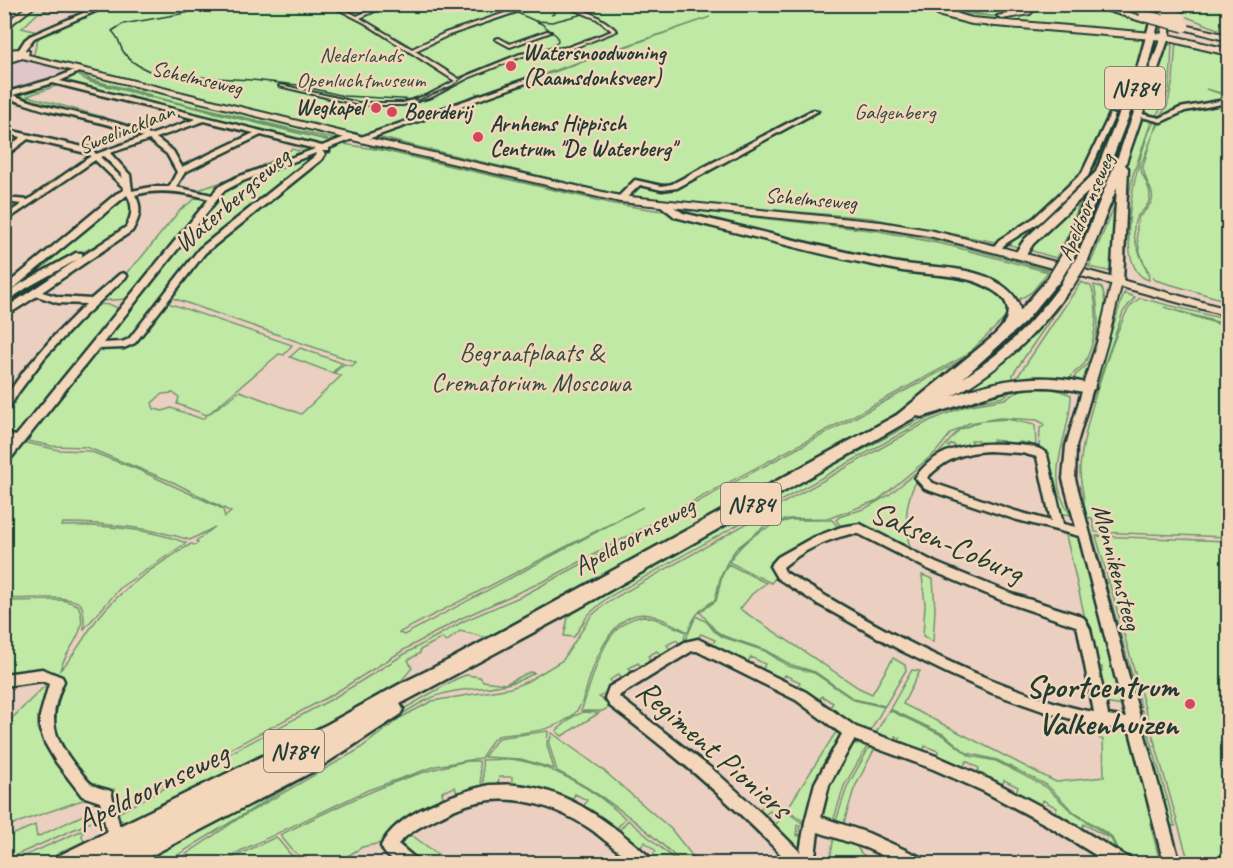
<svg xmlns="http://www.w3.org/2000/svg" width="1233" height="868" font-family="Caveat,sans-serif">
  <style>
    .built { fill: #e0c5c9 }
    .green { fill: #c0e9a5; stroke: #70936c; stroke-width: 1.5; fill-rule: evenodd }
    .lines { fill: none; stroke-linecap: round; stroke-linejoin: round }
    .pedestrian-casing { stroke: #1f3d34; stroke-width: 4 }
    .minor-casing { stroke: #1f3d34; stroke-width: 5 }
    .tertiary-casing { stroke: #1f3d34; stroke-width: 4 }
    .secondary-casing { stroke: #1f3d34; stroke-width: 4 }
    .primary-casing { stroke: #1f3d34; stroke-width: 5 }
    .motorway-casing { stroke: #1f3d34; stroke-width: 4 }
    .pedestrian { fill: #f4d7ba; fill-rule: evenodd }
    .minor { fill: #f4d7ba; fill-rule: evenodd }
    .tertiary { fill: #f4d7ba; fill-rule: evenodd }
    .secondary { fill: #f4d7ba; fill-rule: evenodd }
    .primary { fill: #f4d7ba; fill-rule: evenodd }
    .motorway { fill: #f4d7ba; fill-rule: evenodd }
    .tram { stroke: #1f3d34; stroke-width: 1.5 }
    .rail { stroke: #1f3d34; stroke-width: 1.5; stroke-dasharray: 5 3; stroke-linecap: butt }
    .primary-bridge-casing { stroke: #1f3d34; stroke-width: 16; stroke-linecap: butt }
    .motorway-bridge-casing { stroke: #1f3d34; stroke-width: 14; stroke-linecap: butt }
    .primary-bridge { stroke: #f4d7ba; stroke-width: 12 }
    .motorway-bridge { stroke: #f4d7ba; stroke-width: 11 }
    .poi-dot { fill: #d1495b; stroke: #f4d7ba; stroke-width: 2 }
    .labels { text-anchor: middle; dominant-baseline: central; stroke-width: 5; stroke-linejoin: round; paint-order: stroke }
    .far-poi-label { font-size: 22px; font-weight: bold; fill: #1f3d34; stroke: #f4d7ba; text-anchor: start }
    .far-park-label { font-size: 22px; fill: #2f4e3f; stroke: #f4d7ba }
    .far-street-label { font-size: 22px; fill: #1f3d34; stroke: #f4d7ba }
    .shield { fill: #f4d7ba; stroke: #5f6b5c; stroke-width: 1.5 }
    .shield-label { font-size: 24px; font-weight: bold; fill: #1f3d34 }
    .street-label { font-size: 26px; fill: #1f3d34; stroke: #f4d7ba }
    .park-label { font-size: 26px; fill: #2f4e3f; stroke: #f4d7ba }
    .near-street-label { font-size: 32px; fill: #1f3d34; stroke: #f4d7ba }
    .near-poi-label { font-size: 32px; font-weight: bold; fill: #1f3d34; stroke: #f4d7ba; text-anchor: end }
  </style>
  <rect width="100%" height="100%" fill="#ebcfc1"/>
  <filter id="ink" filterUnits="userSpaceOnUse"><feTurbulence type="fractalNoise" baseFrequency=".0167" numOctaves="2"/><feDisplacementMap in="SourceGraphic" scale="12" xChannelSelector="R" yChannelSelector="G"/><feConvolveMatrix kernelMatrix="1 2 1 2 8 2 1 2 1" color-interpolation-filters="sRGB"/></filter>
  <g filter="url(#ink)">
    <!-- built -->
    <path class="built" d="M 21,60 L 70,72 L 7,94 L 5,92 L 4,62 Z"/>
    <!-- green -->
    <path class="green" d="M 112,4 L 923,4 L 950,17 L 1135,37 L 1147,43 L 1112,137 L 1094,174 L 1018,247 L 1006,244 L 1008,242 L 995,242 L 870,218 L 671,201 L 612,193 L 373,136 L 710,17 L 483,95 L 476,93 L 476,97 L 362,136 L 32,57 C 36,52 35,44 38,39 C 46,28 73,20 86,18 L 84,16 Z
      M 37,5 L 60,5 L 44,10 L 50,12 L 63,5 L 76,8 C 69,11 48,12 39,12 L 22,28 L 37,32 L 24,39 L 18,48 L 5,49 L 5,30 Z
      M 929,5 L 944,5 L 969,14 L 1003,17 L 1032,11 L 1038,5 L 1080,5 L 1152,24 L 1149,35 L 973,20 Z
      M 950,5 L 1032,5 C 1013,25 971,14 950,5 Z
      M 1182,5 L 1228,5 L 1228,33 L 1179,14 Z
      M 1176,41 L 1228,53 L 1228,95 L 1206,89 L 1228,96 L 1228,101 L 1158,118 L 1167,107 L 1173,81 Z
      M 1168,44 L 1172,45 C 1170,71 1174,99 1153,118 L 1144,113 Z
      M 81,72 L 346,137 L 341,141 L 197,106 L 328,140 L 91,81 L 87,79 L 151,95 L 92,80 L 77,73 Z
      M 74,73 L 90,82 L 338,143 L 325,146 L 63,81 L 63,78 Z
      M 57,84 L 59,85 L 27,96 L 103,117 L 98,119 L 13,96 L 46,85 Z
      M 1228,102 L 1228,301 L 1155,280 C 1141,265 1134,238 1138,218 C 1165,193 1147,194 1143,167 C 1147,153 1152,129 1164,119 C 1178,108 1211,105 1228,102 Z
      M 1128,113 L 1131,113 L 1131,120 L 1086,243 L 1076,262 L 1070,261 Z
      M 1142,119 L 1152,119 L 1133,175 L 1127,206 L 1124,206 L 1127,162 Z
      M 1155,120 L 1158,123 L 1140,167 C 1142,177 1151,186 1150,198 C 1147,215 1132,209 1134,234 C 1135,250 1149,270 1149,280 C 1108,270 1139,144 1155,120 Z
      M 373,143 L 616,201 L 574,194 L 370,147 Z
      M 302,144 L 319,149 L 221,185 L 210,196 L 195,191 C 227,181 263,168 292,149 L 298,151 L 302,148 L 300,146 Z
      M 343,144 L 381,150 L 614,204 L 669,212 L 938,275 C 961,280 1008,282 1007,316 L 967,355 L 546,580 L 462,618 L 407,648 L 330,696 L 115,810 L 114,789 L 5,827 L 5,725 L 54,677 L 5,677 L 5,601 L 63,600 L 78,605 C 91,631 66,648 60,670 C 75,656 85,634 98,618 C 124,586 156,565 191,544 L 195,545 L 198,543 L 196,541 L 215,527 L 190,540 C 148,527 107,523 63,523 L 62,526 C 103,525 147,528 186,543 L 121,587 L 84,629 C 84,622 85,611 81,605 C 73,594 19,599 5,599 L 4,464 L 20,444 L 26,443 L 59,450 L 89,451 L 139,470 L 217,506 L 223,510 L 225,517 L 231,512 L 175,483 L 86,447 L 52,446 L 23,440 L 96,349 L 124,346 L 161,306 L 168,303 L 292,345 L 284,355 L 279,354 L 207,415 L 177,404 L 179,397 L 173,393 L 162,394 L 152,403 L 154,409 L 163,411 L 171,408 L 202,419 L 240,391 L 301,414 L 341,376 L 334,373 L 344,364 L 352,366 L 356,362 L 170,297 L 195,261 L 268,204 L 324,152 ZM 643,507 L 404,635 L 399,633 L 400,632 Z
      M 314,155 L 317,155 L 239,221 L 232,222 L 199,247 L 200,250 L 127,342 L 102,343 L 216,196 L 238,181 Z
      M 194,193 L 209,197 L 127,299 L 98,301 L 140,259 L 180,210 L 196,198 L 190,196 Z
      M 125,195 L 128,195 L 133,203 L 130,224 L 122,231 L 24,284 L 18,285 Z
      M 1081,197 L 1071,229 L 1056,258 L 1029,250 Z
      M 1118,206 L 1113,272 L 1089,267 L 1114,207 Z
      M 679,208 C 804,219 930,226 1049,268 L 1048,270 L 952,244 L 879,229 L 811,221 L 695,211 L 879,231 L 951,246 L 1048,272 L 1032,292 L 1015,302 L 987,280 L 913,268 L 676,211 L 693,211 L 674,210 Z
      M 1058,281 L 1064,283 C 1046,304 994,368 970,373 L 1015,332 Z
      M 1081,282 L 1091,286 C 1100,309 1096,342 1084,364 C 1079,371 1071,372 1070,381 L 1045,378 L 1016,379 Z
      M 1072,284 L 1074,285 L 1013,374 L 1013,379 L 994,383 L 945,401 C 995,370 1038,334 1072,284 Z
      M 1094,285 L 1101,287 C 1113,305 1092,359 1086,379 L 1083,382 L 1073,382 C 1074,372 1083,372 1087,364 C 1100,337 1100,314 1094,285 Z
      M 1124,293 L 1135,297 L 1123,312 L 1093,397 L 1090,397 Z
      M 1140,298 L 1228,320 L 1228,325 L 1164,307 L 1228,327 L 1228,537 L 1095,532 L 1092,518 L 1084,517 C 1087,499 1079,484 1080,467 C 1084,425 1107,353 1125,315 C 1128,309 1134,302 1140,298 Z
      M 95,304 L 111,305 L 120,309 L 18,435 L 5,434 C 5,427 3,418 5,411 C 13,382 73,327 95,304 Z
      M 1011,307 L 1011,320 L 969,362 L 942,384 L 862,435 L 815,462 L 545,611 L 495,635 L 488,638 L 460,631 L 446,642 L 442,638 L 420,650 L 420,653 L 408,660 L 412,668 L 387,698 L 141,821 C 131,824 122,825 116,814 L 332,699 L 408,652 L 464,621 L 524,595 L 964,359 L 978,350 L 1007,322 Z
      M 300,348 L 342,363 L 332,373 L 290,357 Z
      M 1039,386 L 1052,388 L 1071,395 C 1071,436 1041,476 1071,515 L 1058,513 L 1055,499 L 1058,499 L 1058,497 L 1054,496 L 1039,450 L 1040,428 L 1044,426 L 1043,423 L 1037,420 L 1000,418 L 969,423 L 951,433 L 936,452 L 878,500 L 830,518 L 788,519 L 766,525 L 736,549 L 729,559 L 721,575 L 715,600 C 700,609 694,615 688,632 C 676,626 663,618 650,615 C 616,608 597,654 589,680 C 585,692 584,703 575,713 C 554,733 524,732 497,736 L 492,741 L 481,758 L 436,766 L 368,790 L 215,863 L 172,864 L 241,817 L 358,750 L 400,718 L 432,701 L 511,688 L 528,681 L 563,660 L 591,616 L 609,601 L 929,421 L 966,406 L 1005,399 L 1022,389 Z
      M 1018,387 L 1003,397 L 958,406 L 927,419 L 607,598 L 588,615 L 574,637 L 564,636 L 568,617 L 574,610 L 811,476 C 867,451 918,415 977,395 C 989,391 1004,390 1018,387 Z
      M 1007,419 L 1035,425 L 1036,449 L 1031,448 L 1030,444 L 1020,442 L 1020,447 L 1005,445 L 1003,441 L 993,440 L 994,444 L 980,444 L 977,440 L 971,440 L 973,445 L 957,448 L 953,444 L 948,446 L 951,450 C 910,470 899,510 911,552 L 861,526 L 853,525 L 842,528 L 836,520 L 839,517 L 866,508 L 889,495 L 939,453 L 959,430 L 981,421 Z
      M 791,520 L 832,520 L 840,529 L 772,569 L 777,576 L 771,583 L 729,562 C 744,539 764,525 791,520 Z
      M 1065,531 L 1079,537 L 1124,706 L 1104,703 L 1098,670 L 1102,671 L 1102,667 L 1096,666 Z
      M 1093,536 L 1141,707 L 1136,706 L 1090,538 Z
      M 1096,536 L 1228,541 L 1228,863 L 1189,863 Z
      M 728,564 L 766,583 L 752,594 L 740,609 L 859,688 L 872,694 L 893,658 L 905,665 L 906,670 L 885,706 L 854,699 L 815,672 L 789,664 L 766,650 L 724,636 L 715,630 L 700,612 L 716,601 L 722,576 Z
      M 922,575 L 933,579 L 935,610 L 933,642 L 923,636 L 925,605 Z
      M 644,616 L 656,619 L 686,632 L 684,638 L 687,643 L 682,646 L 676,640 L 667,645 L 672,652 L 663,658 L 657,651 L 648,656 L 653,664 L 648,667 L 645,664 L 641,666 L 638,663 L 629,668 L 634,675 L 624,681 L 619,674 L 610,680 L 614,687 L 599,697 L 612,706 L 602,711 L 581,711 C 594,679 601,621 644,616 Z
      M 696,616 L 707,622 L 714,631 L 723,637 L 765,651 L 788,666 L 814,673 L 854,700 L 884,707 L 868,735 L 828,710 L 833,703 L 822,696 L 817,703 L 796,689 L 800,682 L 785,675 L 781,681 L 762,671 L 765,664 L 751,657 L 746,664 L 711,647 L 715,640 L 701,634 L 696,641 L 693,639 L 688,642 L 686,639 Z
      M 912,670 L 920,671 L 903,704 L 1056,782 L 1104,777 L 1103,740 L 1099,738 L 1098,724 L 1128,732 L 1155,823 L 1150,823 L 1159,858 L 1148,858 L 1142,863 L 1133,863 L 1121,856 L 1111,836 L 1074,812 L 1047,785 L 997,760 L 967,753 L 945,735 L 890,709 Z
      M 530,672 L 534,673 C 500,694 463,683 429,699 C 400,712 379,732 353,748 C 292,786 230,821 170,860 L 164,857 L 151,863 L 145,864 L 151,853 L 456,679 L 466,675 L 480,677 L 483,681 L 505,684 Z
      M 1136,709 L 1142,710 L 1175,826 L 1168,825 Z
      M 889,710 L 944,736 L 970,756 L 996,761 L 1046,787 L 1072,812 L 1110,837 L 1119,855 L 1105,846 L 1107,837 L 1084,824 L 1080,832 L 1054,817 L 1057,808 L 1043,800 L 1040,809 L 1015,796 L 1018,787 L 1004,780 L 1001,789 L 976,776 L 979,768 L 966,761 L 962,770 L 937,759 L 938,751 L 925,746 L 922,755 L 899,747 L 900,738 L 895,736 L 894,741 L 873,738 Z
      M 584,712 L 599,713 L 562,736 L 556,731 L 574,716 Z
      M 548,731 L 547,745 L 554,769 L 521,759 L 484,757 L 498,738 Z
      M 836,732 L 840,735 L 816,778 L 804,822 L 787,809 Z
      M 552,733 L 603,770 L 671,829 L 698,863 L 682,863 C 645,827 604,794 557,771 L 549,744 Z
      M 850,742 L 858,745 L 859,742 L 868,745 L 844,786 L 832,825 L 820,819 L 827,785 Z
      M 870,746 L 875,748 L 854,789 L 843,826 L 835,824 L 847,787 Z
      M 511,759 C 554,765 595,790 625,818 L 615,831 L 582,810 L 587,800 L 575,794 L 570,803 L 512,786 L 512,777 L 499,777 L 498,787 L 484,788 L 482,760 Z
      M 468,761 L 479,761 L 482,789 L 458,796 L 455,787 L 442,792 L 444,802 L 393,833 L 381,843 L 362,847 L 337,863 L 309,862 L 293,851 L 280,835 C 340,805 401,774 468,761 Z
      M 770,799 L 806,826 L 805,836 L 798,834 L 800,826 L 797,825 L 796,835 L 804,838 L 801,848 L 797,849 L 773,827 L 779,821 L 770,811 L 763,816 L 758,811 Z
      M 100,807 L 102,817 L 5,860 L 5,838 L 35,825 L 37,837 Z
      M 628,820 L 679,863 L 652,863 L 649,860 L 656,851 L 645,842 L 638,850 L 617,833 Z
      M 83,830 L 82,836 L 85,844 L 81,848 L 36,863 L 15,863 L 15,860 Z
      M 410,834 L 450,863 L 434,862 L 419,863 L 398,848 Z
      M 276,837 L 290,854 L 304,863 L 221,863 Z
      M 834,837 L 853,841 L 861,853 L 874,863 L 829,864 Z"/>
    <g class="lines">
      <defs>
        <path id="pedestrian" d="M 328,4 L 334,4 L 357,16 L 383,4 L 390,4 L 360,18 L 412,49 L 445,33 L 532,4 L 540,4 L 449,35 L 415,51 L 459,79 L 520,54 L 568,47 L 612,31 L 597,19 L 560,4 C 579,4 604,19 617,31 L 571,49 L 523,56 L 468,78 L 432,97 L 403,105 L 359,105 L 279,86 L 281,85 L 359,103 L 403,103 L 428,95 L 455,81 L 365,23 Z
          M 547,31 L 551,32 L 510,47 L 495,39 L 499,38 L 510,44 Z"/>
        <path id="minor" d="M 104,4 L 112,4 L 34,38 L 23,52 L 18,51 L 25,40 L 30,36 Z
          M 79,68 L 81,69 L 81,71 L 60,81 L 322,146 L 353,134 L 360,136 L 329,148 L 329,151 L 322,151 L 325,154 L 321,160 L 205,253 L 135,343 L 124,348 L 98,349 L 8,462 L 4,463 L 4,451 L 11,443 L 4,441 L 4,433 L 16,436 L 209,199 C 185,192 160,188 135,195 C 143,208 139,219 132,231 L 42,292 L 59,297 L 91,299 L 120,274 L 123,273 L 127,276 L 78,322 L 45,357 L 18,393 L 8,410 L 4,411 L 4,399 L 24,371 L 55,335 L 86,304 L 58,303 L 37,296 L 4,317 L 4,309 L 126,227 C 132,216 134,206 127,195 L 9,292 L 22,283 L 76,253 L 82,253 L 82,257 L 28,287 L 4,303 L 4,295 L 7,294 L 4,295 L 4,287 L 116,194 L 124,190 L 124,188 L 95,160 L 4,222 L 4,216 L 22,204 L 4,202 L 4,198 L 28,200 L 91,156 L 86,153 L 28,139 L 4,157 L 4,151 L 21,137 L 4,133 L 4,129 L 92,149 L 96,154 L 143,137 C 113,123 81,119 49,111 C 35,108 18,100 4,98 L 4,93 L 56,78 ZM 53,83 L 196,119 L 150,135 C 106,115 57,113 13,95 ZM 204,121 L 254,133 L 182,167 L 173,151 L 156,138 ZM 261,135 L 315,149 L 237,177 L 218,187 L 212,195 L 176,187 L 185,172 ZM 149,140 L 167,154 L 177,172 L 169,187 L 151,187 L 132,191 L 130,175 L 110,153 ZM 316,153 L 315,156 L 199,249 L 129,339 L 122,342 L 103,343 L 224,191 L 243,181 ZM 104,156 L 122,175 L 123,179 L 100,157 Z
          M 541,74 L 544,76 L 543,77 L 365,140 L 358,138 Z
          M 1225,100 L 1227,101 L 1227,103 L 1185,111 L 1161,122 L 1134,115 L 1137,113 L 1160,118 L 1180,108 Z
          M 813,110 L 818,111 L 677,188 L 662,190 L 640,185 L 623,201 L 617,201 L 616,199 L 635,180 L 662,186 L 672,184 Z
          M 1110,114 L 1115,115 L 1088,176 L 1040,222 L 1005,244 L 999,251 L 993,251 L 992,249 L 999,240 L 1034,218 L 1082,173 Z
          M 1088,385 L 1093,388 L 1076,446 L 1075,479 L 1180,864 L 1164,864 L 1130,731 L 1106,727 L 1103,728 L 1043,711 L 992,693 L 947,673 L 902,651 L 816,603 L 777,578 L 770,566 L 778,557 L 812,538 L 841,527 L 860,524 L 936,563 L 1015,595 L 1078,615 L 1084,618 L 1090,629 L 1108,715 L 1126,718 L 1079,536 L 1014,519 L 925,489 L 915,478 C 937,444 980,441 1017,445 C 1028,446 1041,446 1047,455 L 1063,524 L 1076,527 L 1063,479 L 1066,446 L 1083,388 ZM 989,451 L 1022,453 L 1037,457 L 1051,521 L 1015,511 L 933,483 L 927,478 C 945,459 964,452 989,451 ZM 851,534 L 859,534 L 928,569 L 1008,603 L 1076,626 L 1078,630 L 1094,712 C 1069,708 1043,699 1019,690 C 936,661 860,617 785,572 L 783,567 C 802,551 827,539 851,534 Z
          M 698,639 L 806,692 L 856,727 L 936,756 L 993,781 L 1057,815 L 1130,859 L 1132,864 L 1110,864 L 1047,825 L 983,791 L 933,769 L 854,740 L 829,785 L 821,817 L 868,833 L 925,859 L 927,864 L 901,864 L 866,848 L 818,832 L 814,864 L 790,864 C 735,805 674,754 610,706 L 605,698 L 609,687 L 685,642 ZM 692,651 L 697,651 L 796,700 L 842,734 L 815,783 L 805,822 L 800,852 L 762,814 L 717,773 L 619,697 L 620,695 Z
          M 42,669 L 62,677 L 64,681 C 47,719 52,737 77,768 C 82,773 87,782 93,785 C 98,788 105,789 111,791 L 123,840 L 120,845 L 115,848 L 110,845 L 100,802 L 82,796 L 56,762 L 45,743 L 40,730 L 40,716 L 49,684 L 42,681 L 4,686 L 4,674 Z
          M 489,785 C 498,785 507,784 516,785 C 569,789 614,826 652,859 L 654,864 C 649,864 641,865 636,864 C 631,862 600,836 592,830 C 549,801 497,788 449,812 C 432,821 411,829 398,844 L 416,859 L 418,864 C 403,864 388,863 381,846 C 395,813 456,793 489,785 Z"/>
        <path id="tertiary" d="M 30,4 L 38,4 L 4,30 L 4,24 Z
          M 1117,279 L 1122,282 L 1107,343 L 1094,388 L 1088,392 L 1082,388 L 1097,343 L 1112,282 Z"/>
        <path id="secondary" d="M 21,49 L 29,51 L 28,55 L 359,136 L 620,196 L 881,222 L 929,230 L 1000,247 L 1228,309 L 1228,316 L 993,252 L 929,236 L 881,228 L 620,202 L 369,144 L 22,58 L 13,61 L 4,59 L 6,50 Z"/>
        <path id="primary" d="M 1155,4 L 1163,4 L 1147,69 L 1074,256 L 1068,260 L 1062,256 L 1088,192 L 1033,244 L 1024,258 L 1016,258 L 1014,255 L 1025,239 L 1096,172 L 1137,69 Z
          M 1167,4 L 1175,4 L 1169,37 L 1125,165 L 1128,168 L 1123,282 L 1117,286 L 1111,282 L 1117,187 L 1088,260 L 1082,264 L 1076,260 L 1119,154 L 1161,37 Z
          M 666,202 L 683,213 C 753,229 822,248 892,262 C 923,268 957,265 987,277 C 1002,284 1018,294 1020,311 L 1050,276 L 1058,276 L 1060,279 L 1058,282 L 1025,322 L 963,378 C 1004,353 1036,319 1064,280 L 1072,280 L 1074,283 C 1041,330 1003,369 952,396 C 999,379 1043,371 1093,385 L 1095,388 L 1088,393 C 1013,376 990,398 922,417 L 917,416 L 577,609 L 400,704 L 403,709 L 400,715 L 314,771 L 135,864 L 100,864 L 103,857 L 90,864 L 55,864 L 58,856 L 328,724 L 400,684 L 451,659 L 897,415 L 990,339 C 1002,329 1016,313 1002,297 C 993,289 981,283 970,280 C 945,273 918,275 893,269 C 820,255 747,235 675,217 L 660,205 Z"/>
        <path id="motorway" d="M 922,4 C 939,4 955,14 972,18 L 1165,34 L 1228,49 L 1228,55 L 1165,40 L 972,24 L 941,16 Z
          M 1030,4 L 1040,4 L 1030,14 L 1002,19 L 997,16 L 1024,10 Z
          M 1086,4 L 1103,4 L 1149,19 L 1144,22 Z
          M 1180,24 L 1228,35 L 1228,41 L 1180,28 Z"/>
      </defs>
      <!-- pedestrian casing -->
      <use href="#pedestrian" class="pedestrian-casing"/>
      <!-- minor casing -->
      <use href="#minor" class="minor-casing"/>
      <!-- tertiary casing -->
      <use href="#tertiary" class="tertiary-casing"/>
      <!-- secondary casing -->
      <use href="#secondary" class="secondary-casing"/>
      <!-- primary casing -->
      <use href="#primary" class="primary-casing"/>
      <!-- motorway casing -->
      <use href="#motorway" class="motorway-casing"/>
      <!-- pedestrian -->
      <use href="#pedestrian" class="pedestrian"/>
      <!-- minor -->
      <use href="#minor" class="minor"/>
      <!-- tertiary -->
      <use href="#tertiary" class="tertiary"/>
      <!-- secondary -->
      <use href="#secondary" class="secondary"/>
      <!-- primary -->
      <use href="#primary" class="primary"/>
      <!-- motorway -->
      <use href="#motorway" class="motorway"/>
      <!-- tram -->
      <path class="tram" d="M 207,4 L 186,13 L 123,24 L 112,31 C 121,40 118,43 123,51 C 130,63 148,71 160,75 L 252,80 L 298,85 L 344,96 L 419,100 L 452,86 L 469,73 L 519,53 L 550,47 L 558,41 L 557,36 L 542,24 L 497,4
        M 536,21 L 552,22 L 583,14"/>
      <!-- rail -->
      <path class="rail" d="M 551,15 L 556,13 L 552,11"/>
      <defs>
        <path id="primary-bridge" d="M 1054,279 L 1068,256
          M 1068,283 L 1082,260"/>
        <path id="motorway-bridge" d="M 1156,4 L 1181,18
          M 1145,16 L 1184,26"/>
      </defs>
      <!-- primary-bridge casing -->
      <use href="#primary-bridge" class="primary-bridge-casing"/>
      <!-- motorway-bridge casing -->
      <use href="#motorway-bridge" class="motorway-bridge-casing"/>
      <!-- primary-bridge -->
      <use href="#primary-bridge" class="primary-bridge"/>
      <!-- motorway-bridge -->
      <use href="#motorway-bridge" class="motorway-bridge"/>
    </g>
  </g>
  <!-- markers -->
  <g class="poi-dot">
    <circle cx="511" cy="66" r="6"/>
    <circle cx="376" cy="108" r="6"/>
    <circle cx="392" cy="112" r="6"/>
    <circle cx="478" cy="137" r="6"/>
    <circle cx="1190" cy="704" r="6"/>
  </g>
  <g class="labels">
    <!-- far-poi labels -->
    <g class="far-poi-label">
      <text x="523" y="53">Watersnoodwoning<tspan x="523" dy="25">(Raamsdonksveer)</tspan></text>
      <text x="364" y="108" text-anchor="end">Wegkapel</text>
      <text x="404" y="112">Boerderij</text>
      <text x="490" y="124">Arnhems Hippisch<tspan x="490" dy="25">Centrum "De Waterberg"</tspan></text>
    </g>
    <!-- far-park labels -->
    <g class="far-park-label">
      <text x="361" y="55">Nederlands<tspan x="361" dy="25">Openluchtmuseum</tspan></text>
      <text x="895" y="112">Galgenberg</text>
    </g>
    <!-- far-street labels -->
    <g class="far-street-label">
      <text transform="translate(197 78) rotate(13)">Schelmseweg</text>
      <text transform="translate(126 129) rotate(-22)">Sweelincklaan</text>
      <text transform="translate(811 199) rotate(5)">Schelmseweg</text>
      <text transform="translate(1086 207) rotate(-67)">Apeldoornseweg</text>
    </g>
    <!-- shield labels -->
    <g class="shield">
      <rect x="1105" y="67" width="60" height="42" rx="4.5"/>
      <rect x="721" y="483" width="60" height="42" rx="4.5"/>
      <rect x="264" y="730" width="60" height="42" rx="4.5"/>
    </g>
    <g class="shield-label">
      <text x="1135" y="88">N784</text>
      <text x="751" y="504">N784</text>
      <text x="294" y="751">N784</text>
    </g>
    <!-- street labels -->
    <g class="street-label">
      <text transform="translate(232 200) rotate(-41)">Waterbergseweg</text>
      <text transform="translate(634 536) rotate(-29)">Apeldoornseweg</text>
      <text transform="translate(1117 567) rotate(75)">Monnikensteeg</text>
    </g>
    <!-- park labels -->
    <g class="park-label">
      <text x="531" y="352">Begraafplaats &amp;<tspan x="531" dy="30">Crematorium Moscowa</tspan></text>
    </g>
    <!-- near-street labels -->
    <g class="near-street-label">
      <text transform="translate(947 542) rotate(23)">Saksen-Coburg</text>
      <text transform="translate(714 749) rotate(41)">Regiment Pioniers</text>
      <text transform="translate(152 787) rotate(-26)">Apeldoornseweg</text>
    </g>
    <!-- near-poi labels -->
    <g class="near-poi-label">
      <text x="1178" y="686">Sportcentrum<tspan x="1178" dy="37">Valkenhuizen</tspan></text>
    </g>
  </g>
  <!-- margin -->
  <rect width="1233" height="868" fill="none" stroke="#f4d7ba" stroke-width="24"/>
  <rect x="12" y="12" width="1209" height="844" fill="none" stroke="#1f3d34" stroke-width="2" filter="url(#ink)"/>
</svg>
